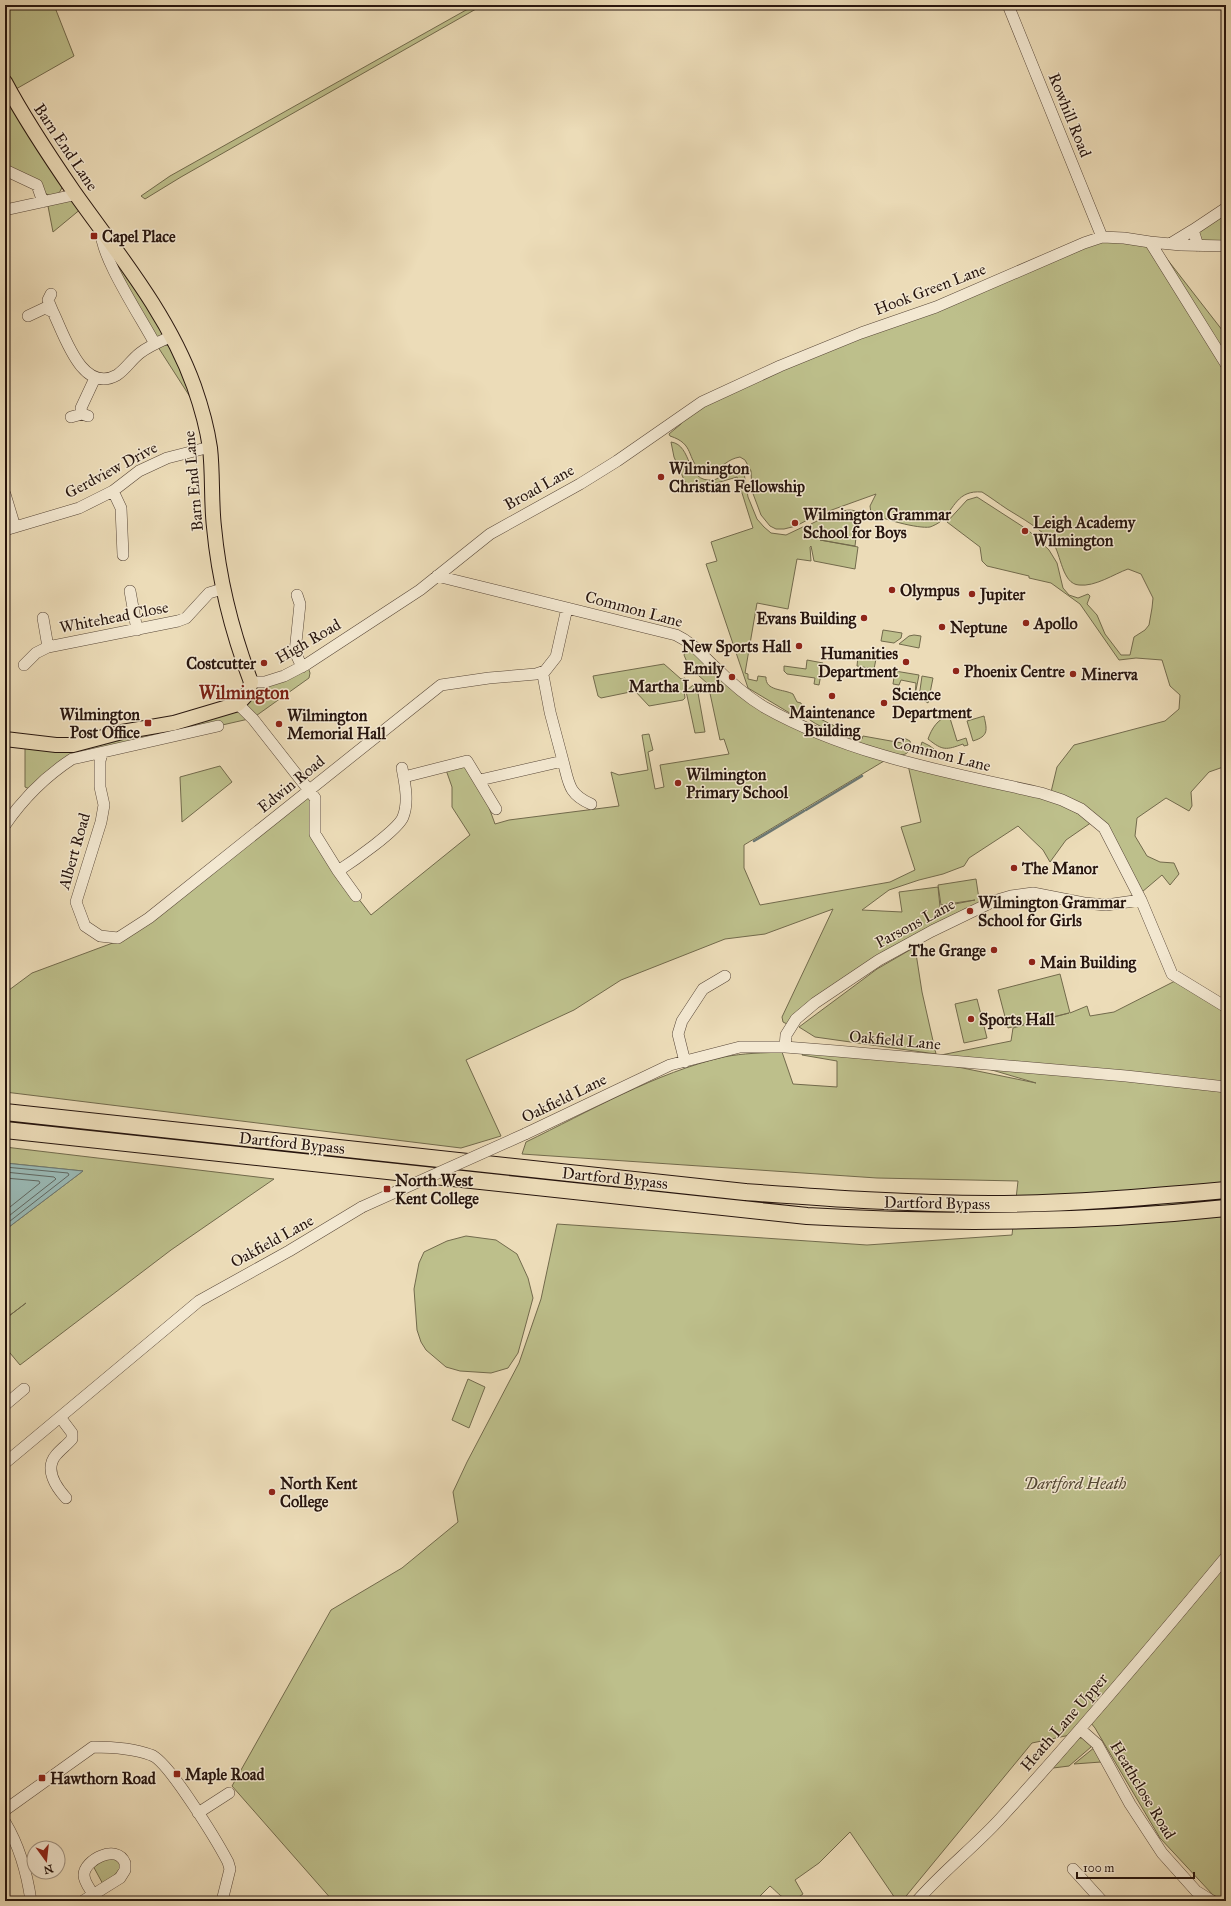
<svg xmlns="http://www.w3.org/2000/svg" width="1231" height="1906" font-family="'IM FELL Great Primer',serif">
  <style>
    .green { fill: #bdbf8b; stroke: #726a4c }
    .water { fill: #9abab6; stroke: #6c7873 }
    .lines { fill: none; stroke-linecap: round; stroke-linejoin: round }
    .shore { stroke: #606862; stroke-width: 1 }
    .stream { stroke: #6c7873; stroke-width: 2.5 }
    .minor-casing { stroke: #584738; stroke-width: 12 }
    .major-casing { stroke: #27150e; stroke-width: 16 }
    .highway-casing { stroke: #27150e; stroke-width: 18 }
    .minor { stroke: #f3e8d1; stroke-width: 11 }
    .major { stroke: #ecdcb8; stroke-width: 14 }
    .highway { stroke: #ecdcb8; stroke-width: 16 }
    .minor-bridge-casing { stroke: #584738; stroke-width: 12; stroke-linecap: butt }
    .minor-bridge { stroke: #f3e8d1; stroke-width: 11 }
    .poi-dot { fill: #8f2418; stroke: #f3e8d1; stroke-width: 1.5 }
    .labels { text-anchor: middle; dominant-baseline: central; stroke-width: 3; stroke-linejoin: round; paint-order: stroke }
    .street-label { font-size: 16px; fill: #27150e; stroke: #f3e8d1 }
    .poi-label { font-size: 16px; font-weight: bold; fill: #27150e; stroke: #f3e8d1; text-anchor: start }
    .park-label { font-size: 16px; font-style: italic; fill: #544834; stroke: #f3e8d1 }
    .quarter-label { font-size: 18px; font-weight: bold; fill: #7a1f14; stroke: #f3e8d1 }
  </style>
  <rect width="100%" height="100%" fill="#ecdcb8"/>
  <filter id="stains"><feTurbulence type="fractalNoise" baseFrequency=".005" numOctaves="4"/><feColorMatrix values="0 0 0 0 .2 0 0 0 0 .09 0 0 0 0 .02 0 0 0 .5 -.17"/></filter>
  <radialGradient id="worn" r=".72"><stop offset=".6" stop-color="#630" stop-opacity="0"/><stop offset="1" stop-color="#630" stop-opacity=".3"/></radialGradient>
  <!-- green -->
  <path class="green" d="M 5,5 L 54,5 L 74,56 L 16,89 L 5,68 Z
    M 475,5 L 483,5 L 181,177 L 145,199 L 141,196 L 170,176 Z
    M 5,92 L 63,186 L 59,193 L 50,196 L 45,193 L 5,164 Z
    M 71,196 L 82,208 L 53,232 L 47,201 Z
    M 1226,211 L 1226,247 L 1182,245 L 1200,227 Z
    M 1124,241 L 1160,250 L 1226,335 L 1226,766 L 1209,772 L 1191,792 L 1192,806 L 1189,811 L 1166,798 L 1137,818 L 1135,836 L 1147,856 L 1160,862 L 1174,863 L 1179,874 L 1170,885 L 1162,875 L 1142,892 L 1116,842 L 1051,792 L 1057,767 L 1074,745 L 1165,721 L 1179,709 L 1180,695 L 1170,686 L 1162,660 L 1136,658 L 1119,660 L 1080,604 L 1051,583 L 1029,578 L 1029,576 L 987,566 L 982,561 L 980,547 L 947,522 L 967,500 L 977,497 L 1028,530 L 1049,550 L 1057,563 L 1063,588 L 1069,595 L 1078,598 L 1088,594 L 1090,596 L 1087,604 L 1097,615 L 1105,634 L 1121,655 L 1130,655 L 1134,637 L 1145,630 L 1149,625 L 1152,608 L 1153,598 L 1141,574 L 1128,569 C 1114,574 1095,587 1079,585 C 1062,584 1061,554 1053,543 C 1040,528 1023,519 1007,509 C 998,503 990,497 982,492 C 957,490 955,508 941,521 C 939,523 933,526 930,527 C 918,529 882,519 871,513 L 870,506 L 876,494 L 815,516 L 796,526 L 784,529 L 776,529 L 770,526 L 761,515 L 752,491 L 751,471 L 745,460 L 740,457 C 728,459 723,466 713,473 L 701,471 C 686,458 695,444 670,436 L 669,434 L 681,424 L 681,421 L 706,402 L 1090,243 Z
    M 114,253 L 163,334 L 157,339 L 124,280 L 112,254 Z
    M 165,345 L 170,346 L 194,403 L 158,347 Z
    M 671,442 C 693,445 685,483 713,480 C 721,479 726,469 734,467 L 739,468 L 744,473 L 748,497 L 757,519 L 764,527 L 771,533 L 786,535 L 807,525 L 808,533 L 811,530 L 811,524 C 821,519 847,505 857,512 L 858,521 L 855,546 L 820,540 L 858,547 L 855,569 L 814,561 L 811,546 L 810,547 L 811,561 L 797,559 L 788,609 L 757,603 L 745,673 L 748,674 L 748,679 L 757,681 L 758,676 L 766,677 C 765,691 784,689 793,694 L 797,702 L 801,703 L 802,707 L 799,713 L 793,715 L 748,688 L 706,564 L 717,561 L 711,542 L 753,528 L 737,477 L 689,491 L 674,457 Z
    M 883,630 L 902,633 L 901,638 L 894,643 L 881,641 Z
    M 914,635 L 921,636 L 919,648 L 899,644 L 909,636 Z
    M 687,648 L 696,652 L 738,695 L 889,758 L 744,845 L 744,868 L 760,905 L 890,882 L 915,870 L 901,827 L 921,822 L 908,765 C 967,779 1042,788 1092,822 L 1066,840 L 1050,862 L 1043,850 L 1018,826 L 969,858 L 964,866 L 943,874 L 919,880 L 889,890 L 862,910 L 902,912 L 899,892 L 938,887 L 940,907 L 975,900 L 941,905 L 938,885 L 976,879 L 979,899 L 986,900 L 930,926 L 789,1025 L 783,1022 L 782,1017 L 833,909 L 765,934 L 725,939 L 621,980 L 574,1010 L 466,1060 L 501,1136 L 461,1148 L 5,1092 L 5,993 L 32,973 L 118,941 L 308,792 L 314,798 L 314,834 L 338,872 L 371,915 L 470,835 L 452,807 L 452,787 L 445,767 L 467,761 L 479,780 L 495,824 L 509,820 L 619,806 L 611,772 L 619,775 L 648,770 L 642,735 L 649,734 L 653,750 L 648,752 L 655,789 L 664,787 L 660,765 L 729,754 L 724,739 L 720,740 L 708,684 L 689,667 L 684,655 Z
    M 858,656 L 876,659 L 874,669 L 857,666 Z
    M 807,660 L 823,663 L 819,685 L 814,684 L 815,678 L 787,674 L 784,671 L 784,666 L 806,669 Z
    M 307,664 L 310,673 L 309,678 L 253,718 L 73,759 L 34,791 L 25,787 L 25,742 L 56,747 L 238,705 L 251,682 Z
    M 664,664 L 681,679 L 685,678 L 688,681 L 684,690 L 685,698 L 683,700 L 649,706 L 635,691 L 601,698 L 598,696 L 593,676 Z
    M 895,671 L 919,675 L 915,695 L 916,683 L 901,680 L 899,685 L 893,684 Z
    M 922,676 L 933,678 L 928,703 L 919,697 Z
    M 693,685 L 698,693 L 705,732 L 695,733 L 686,691 Z
    M 806,712 L 845,731 L 844,736 L 862,739 L 863,736 L 902,743 L 904,738 L 910,741 C 912,748 909,754 902,755 C 891,757 810,726 806,716 Z
    M 949,715 L 957,741 L 966,738 L 968,745 L 964,746 L 963,744 C 946,750 943,751 928,739 C 932,728 937,720 949,715 Z
    M 984,716 C 987,730 989,736 973,741 L 967,721 Z
    M 922,742 L 930,746 L 940,754 L 938,759 L 919,753 Z
    M 220,766 L 232,782 L 182,822 L 180,777 Z
    M 915,947 L 922,992 L 936,1054 L 815,1037 L 799,1027 L 877,969 Z
    M 1060,974 L 1070,1013 L 1087,1006 L 1090,1016 L 1114,1012 L 1175,981 L 1226,1012 L 1226,1901 L 1213,1895 L 1160,1838 L 1095,1728 L 1086,1717 L 1070,1735 L 1032,1743 L 902,1901 L 897,1901 L 850,1832 L 819,1863 L 795,1880 L 803,1894 C 787,1906 784,1898 770,1886 L 755,1901 L 333,1901 L 232,1786 L 331,1610 L 402,1568 L 458,1522 L 453,1492 L 467,1462 L 519,1363 L 541,1299 L 557,1224 L 867,1245 L 1012,1235 L 1018,1181 L 877,1178 L 522,1154 L 526,1142 C 588,1112 657,1072 724,1057 C 743,1053 763,1053 782,1052 L 793,1084 L 837,1087 L 837,1061 L 802,1055 L 803,1053 L 943,1064 L 1036,1083 L 941,1055 L 1011,1041 L 1013,1028 L 1069,1013 L 1008,1028 L 998,990 Z
    M 977,999 L 987,1038 L 964,1043 L 955,1004 Z
    M 5,1147 L 274,1179 L 171,1250 L 20,1365 L 5,1347 L 5,1319 L 26,1303 L 5,1319 L 5,1230 L 83,1171 L 5,1163 Z
    M 466,1236 L 496,1240 L 517,1254 L 528,1278 L 533,1298 L 518,1353 L 508,1368 L 491,1373 L 460,1371 L 446,1367 L 426,1350 L 421,1342 L 417,1330 L 414,1289 L 419,1263 L 424,1252 L 447,1241 Z
    M 468,1379 L 485,1387 L 469,1428 L 452,1420 Z
    M 1079,1738 L 1084,1738 L 1092,1744 L 1091,1747 L 1069,1766 L 1053,1768 Z
    M 1095,1747 L 1101,1762 L 1074,1764 Z
    M 111,1854 L 124,1865 L 104,1886 L 92,1864 Z"/>
  <!-- water -->
  <path class="water" d="M 5,1163 L 83,1171 L 5,1230 Z"/>
  <g class="lines">
    <!-- shore -->
    <path class="shore" d="M 5,1167 L 68,1173 L 69,1175 L 5,1225
      M 5,1172 L 54,1177 L 56,1179 L 5,1219
      M 5,1178 L 39,1181 L 40,1183 L 5,1211"/>
    <!-- stream -->
    <path class="stream" d="M 806,810 L 862,776
      M 754,841 L 804,811"/>
    <defs>
      <path id="minor" d="M 1008,5 L 1102,237
        M 5,170 L 37,185 L 43,202
        M 5,210 L 69,196 L 75,193
        M 101,230 C 99,255 142,319 155,344
        M 1150,242 L 1226,364
        M 1170,244 L 1193,230
        M 1198,246 L 1193,230 L 1226,208
        M 51,294 L 48,300 L 53,312
        M 28,316 L 45,308 L 53,312 C 64,334 82,395 117,375 C 126,369 131,360 140,353 C 149,346 161,341 172,336
        M 82,414 L 81,408 L 95,378
        M 71,417 L 82,414 L 88,416
        M 113,491 L 121,508 L 123,555
        M 5,494 L 15,527
        M 5,530 L 79,508 L 113,491 L 139,471 L 167,458 L 210,447
        M 437,576 L 676,635 C 693,643 702,655 715,667 C 730,682 746,696 764,707 C 849,755 947,772 1041,793 L 1062,800 L 1081,809 L 1104,828 L 1141,900 L 1172,974 L 1226,1007
        M 130,591 L 137,630
        M 297,595 L 300,604 L 295,652 L 302,667
        M 43,618 L 48,647
        M 24,665 L 36,653 L 48,647 L 178,621 L 186,618 L 209,593 L 222,589
        M 251,682 L 265,682 L 284,676 L 307,664 L 420,590 L 490,534 L 580,484 L 617,461 L 702,402 L 780,366 L 861,333 L 936,307 L 1084,243 L 1102,237 L 1124,238 L 1150,242 L 1181,245 L 1226,246
        M 238,704 L 253,719 L 315,798 L 315,834 L 338,871 L 356,896
        M 102,753 L 100,761 L 100,787 L 104,805 L 101,822 L 76,902 L 85,926 L 100,936 L 118,938 L 149,918 L 441,685 L 489,678 L 536,674 L 545,671 L 556,657 L 567,608
        M 563,761 C 569,783 568,794 591,804
        M 404,777 L 467,761 L 496,809
        M 480,780 L 563,761 L 550,712 L 543,675
        M 5,825 C 23,799 46,776 72,759 L 218,726
        M 338,871 C 352,862 398,830 403,817 C 409,802 405,784 402,768
        M 785,1047 L 786,1035 L 796,1019 L 815,1003 L 879,960 L 932,931 L 994,901 L 1011,896 L 1033,893 L 1084,903 L 1106,905 L 1141,900
        M 685,1062 L 678,1034 L 682,1021 L 703,989 L 725,976
        M 525,1134 L 670,1065 L 740,1047 L 785,1047 L 836,1051 L 1126,1076 L 1226,1087
        M 5,1405 L 24,1389
        M 60,1417 L 72,1433 L 72,1439 C 67,1445 61,1449 56,1455 C 44,1469 56,1487 66,1498
        M 5,1463 L 199,1301 L 289,1251 L 362,1207
        M 1080,1729 L 1097,1744 L 1130,1804 L 1162,1853 L 1196,1891 L 1212,1901
        M 5,1810 L 93,1747 C 110,1747 135,1749 151,1755 C 168,1760 218,1843 228,1862 L 230,1869 L 222,1901
        M 198,1813 L 229,1793
        M 5,1822 C 20,1847 27,1873 31,1901
        M 1073,1869 L 1102,1901
        M 83,1901 L 120,1878 L 125,1870 L 125,1863 C 117,1843 84,1860 84,1875 C 84,1882 90,1889 93,1894
        M 917,1901 C 942,1872 973,1848 999,1820 C 1077,1735 1152,1646 1226,1557"/>
      <path id="major" d="M 5,82 C 25,120 50,157 74,192 C 118,254 168,314 194,386 C 201,406 207,427 210,448 C 213,474 211,501 214,527 C 219,581 232,632 251,682 L 248,693 L 238,704 L 174,723 L 122,732 L 73,745 L 56,745 L 5,739"/>
      <path id="highway" d="M 5,1112 L 745,1192 C 827,1198 908,1204 990,1204 C 1069,1204 1147,1197 1226,1190
        M 5,1130 L 807,1216 C 947,1224 1086,1223 1226,1208"/>
    </defs>
    <!-- minor casing -->
    <use href="#minor" class="minor-casing"/>
    <!-- major casing -->
    <use href="#major" class="major-casing"/>
    <!-- highway casing -->
    <use href="#highway" class="highway-casing"/>
    <!-- minor -->
    <use href="#minor" class="minor"/>
    <!-- major -->
    <use href="#major" class="major"/>
    <!-- highway -->
    <use href="#highway" class="highway"/>
    <defs>
      <path id="minor-bridge" d="M 362,1207 L 525,1134"/>
    </defs>
    <!-- minor-bridge casing -->
    <use href="#minor-bridge" class="minor-bridge-casing"/>
    <!-- minor-bridge -->
    <use href="#minor-bridge" class="minor-bridge"/>
  </g>
  <!-- markers -->
  <g class="poi-dot">
    <rect x="90" y="232" width="8" height="8" rx="2"/>
    <circle cx="661" cy="477" r="4"/>
    <circle cx="795" cy="523" r="4"/>
    <circle cx="1025" cy="531" r="4"/>
    <circle cx="892" cy="590" r="4"/>
    <circle cx="972" cy="594" r="4"/>
    <circle cx="864" cy="618" r="4"/>
    <circle cx="1026" cy="623" r="4"/>
    <circle cx="942" cy="627" r="4"/>
    <circle cx="799" cy="646" r="4"/>
    <circle cx="906" cy="662" r="4"/>
    <circle cx="264" cy="663" r="4"/>
    <circle cx="956" cy="671" r="4"/>
    <circle cx="1073" cy="674" r="4"/>
    <circle cx="732" cy="677" r="4"/>
    <circle cx="832" cy="696" r="4"/>
    <circle cx="884" cy="703" r="4"/>
    <rect x="144" y="719" width="8" height="8" rx="2"/>
    <circle cx="279" cy="724" r="4"/>
    <circle cx="678" cy="783" r="4"/>
    <circle cx="1014" cy="868" r="4"/>
    <circle cx="970" cy="911" r="4"/>
    <circle cx="994" cy="950" r="4"/>
    <circle cx="1032" cy="962" r="4"/>
    <circle cx="971" cy="1019" r="4"/>
    <rect x="383" y="1185" width="8" height="8" rx="2"/>
    <circle cx="272" cy="1492" r="4"/>
    <rect x="173" y="1770" width="8" height="8" rx="2"/>
    <rect x="38" y="1774" width="8" height="8" rx="2"/>
  </g>
  <g class="labels">
    <!-- street labels -->
    <g class="street-label">
      <text transform="translate(1070 115) rotate(68)">Rowhill Road</text>
      <text transform="translate(66 147) rotate(56)">Barn End Lane</text>
      <text transform="translate(930 289) rotate(-21)">Hook Green Lane</text>
      <text transform="translate(111 470) rotate(-28)">Gerdview Drive</text>
      <text transform="translate(193 481) rotate(-95)">Barn End Lane</text>
      <text transform="translate(539 487) rotate(-29)">Broad Lane</text>
      <text transform="translate(634 609) rotate(15)">Common Lane</text>
      <text transform="translate(114 617) rotate(-11)">Whitehead Close</text>
      <text transform="translate(308 641) rotate(-30)">High Road</text>
      <text transform="translate(942 754) rotate(14)">Common Lane</text>
      <text transform="translate(291 784) rotate(-39)">Edwin Road</text>
      <text transform="translate(74 851) rotate(-74)">Albert Road</text>
      <text transform="translate(915 923) rotate(-28)">Parsons Lane</text>
      <text transform="translate(895 1040) rotate(5)">Oakfield Lane</text>
      <text transform="translate(564 1098) rotate(-26)">Oakfield Lane</text>
      <text transform="translate(292 1143) rotate(6)">Dartford Bypass</text>
      <text transform="translate(615 1178) rotate(6)">Dartford Bypass</text>
      <text transform="translate(937 1203) rotate(1)">Dartford Bypass</text>
      <text transform="translate(272 1241) rotate(-29)">Oakfield Lane</text>
      <text transform="translate(1064 1722) rotate(-49)">Heath Lane Upper</text>
      <text transform="translate(1143 1790) rotate(59)">Heathclose Road</text>
    </g>
    <!-- poi labels -->
    <g class="poi-label">
      <text x="102" y="236">Capel Place</text>
      <text x="669" y="468">Wilmington<tspan x="669" dy="18">Christian Fellowship</tspan></text>
      <text x="803" y="514">Wilmington Grammar<tspan x="803" dy="18">School for Boys</tspan></text>
      <text x="1033" y="522">Leigh Academy<tspan x="1033" dy="18">Wilmington</tspan></text>
      <text x="900" y="590">Olympus</text>
      <text x="980" y="594">Jupiter</text>
      <text x="856" y="618" text-anchor="end">Evans Building</text>
      <text x="1034" y="623">Apollo</text>
      <text x="950" y="627">Neptune</text>
      <text x="791" y="646" text-anchor="end">New Sports Hall</text>
      <text x="898" y="653" text-anchor="end">Humanities<tspan x="898" dy="18">Department</tspan></text>
      <text x="256" y="663" text-anchor="end">Costcutter</text>
      <text x="724" y="668" text-anchor="end">Emily<tspan x="724" dy="18">Martha Lumb</tspan></text>
      <text x="964" y="671">Phoenix Centre</text>
      <text x="1081" y="674">Minerva</text>
      <text x="892" y="694">Science<tspan x="892" dy="18">Department</tspan></text>
      <text x="832" y="712" text-anchor="middle">Maintenance<tspan x="832" dy="18">Building</tspan></text>
      <text x="140" y="714" text-anchor="end">Wilmington<tspan x="140" dy="18">Post Office</tspan></text>
      <text x="287" y="715">Wilmington<tspan x="287" dy="18">Memorial Hall</tspan></text>
      <text x="686" y="774">Wilmington<tspan x="686" dy="18">Primary School</tspan></text>
      <text x="1022" y="868">The Manor</text>
      <text x="978" y="902">Wilmington Grammar<tspan x="978" dy="18">School for Girls</tspan></text>
      <text x="986" y="950" text-anchor="end">The Grange</text>
      <text x="1040" y="962">Main Building</text>
      <text x="979" y="1019">Sports Hall</text>
      <text x="395" y="1180">North West<tspan x="395" dy="18">Kent College</tspan></text>
      <text x="280" y="1483">North Kent<tspan x="280" dy="18">College</tspan></text>
      <text x="185" y="1774">Maple Road</text>
      <text x="50" y="1778">Hawthorn Road</text>
    </g>
    <!-- park labels -->
    <g class="park-label">
      <text x="1075" y="1483">Dartford Heath</text>
    </g>
    <!-- quarter labels -->
    <g class="quarter-label">
      <text x="244" y="693">Wilmington</text>
    </g>
  </g>
  <!-- margin -->
  <rect width="1231" height="1906" fill="none" stroke="#ecdcb8" stroke-width="20"/>
  <rect x="6" y="6" width="1219" height="1894" fill="none" stroke="#27150e" stroke-width="2"/>
  <rect x="10" y="10" width="1211" height="1886" fill="none" stroke="#27150e"/>
  <!-- north arrow -->
  <g transform="translate(46 1860) rotate(165)"><circle r="19" fill="#f3e8d1" stroke="#a19483"/>
  <path d="M0-3L7 15L0 10L-7 15Z" fill="#8f2418"/>
  <text y="-6" font-size="11" font-weight="bold" text-anchor="middle" fill="#27150e">N</text>
  </g>
  <!-- scale -->
  <path d="M1077 1872v6h117v-6" fill="none" stroke="#27150e" stroke-width="2"/>
  <text x="1083" y="1872" font-size="12" fill="#27150e" stroke="#f3e8d1" stroke-width="3" paint-order="stroke">100 m</text>
  <rect width="100%" height="100%" filter="url(#stains)"/>
  <rect width="100%" height="100%" fill="url(#worn)"/>
</svg>
